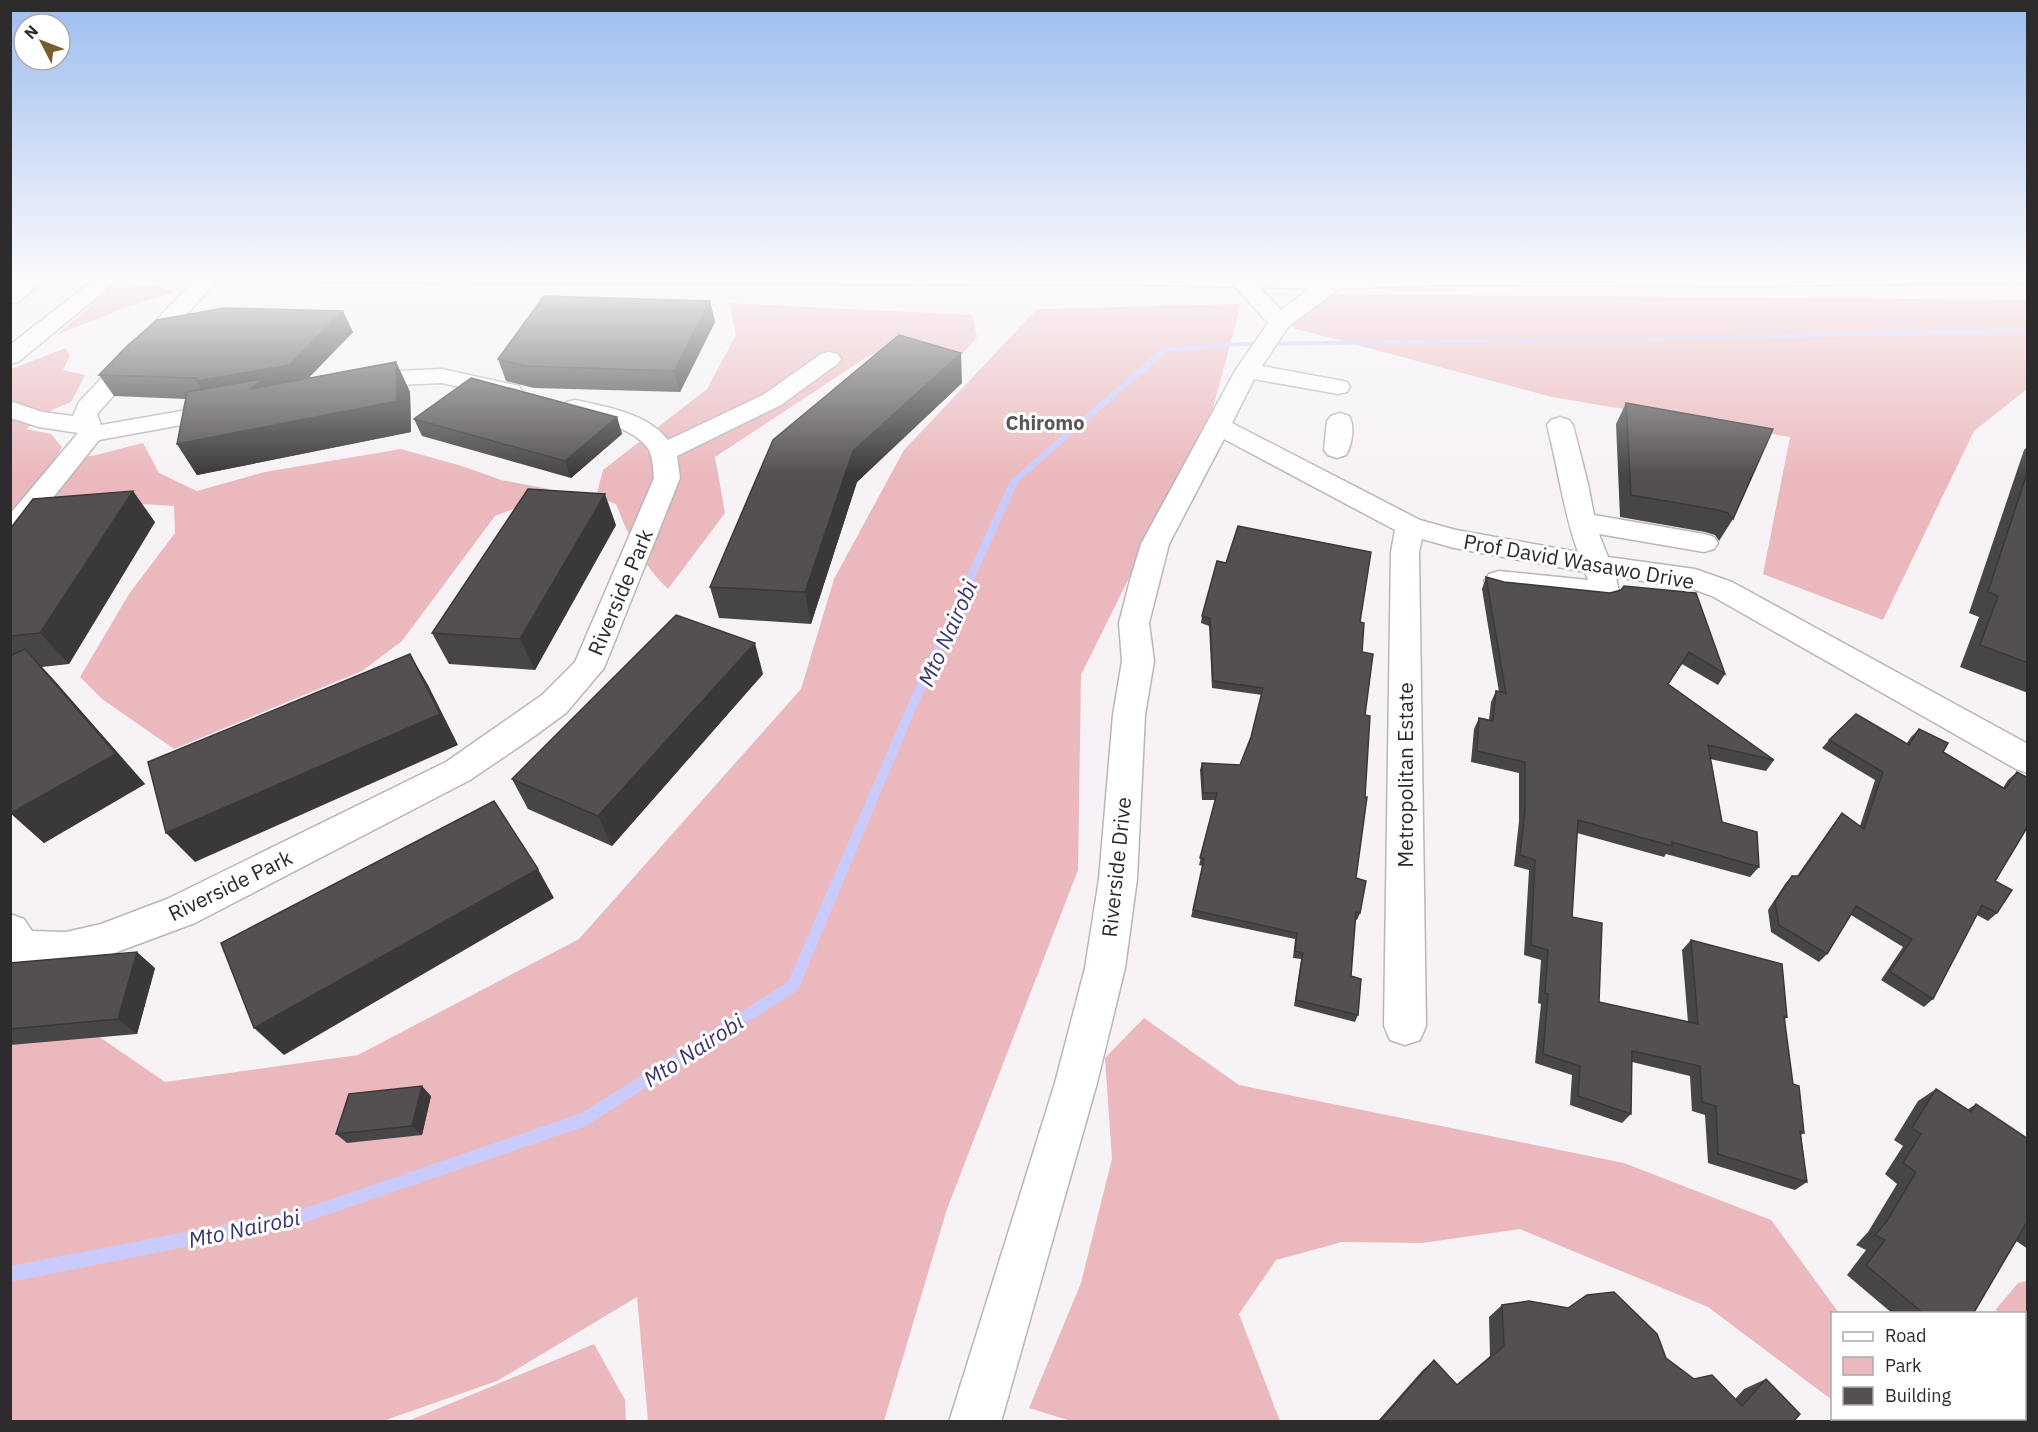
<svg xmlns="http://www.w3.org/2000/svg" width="2038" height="1432" font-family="'IBM Plex Sans',sans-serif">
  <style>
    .green { fill: #ebb9bd }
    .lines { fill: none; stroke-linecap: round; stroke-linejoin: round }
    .stream { fill: #cacbfd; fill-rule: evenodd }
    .minor-casing { stroke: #b9b5b9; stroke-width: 3 }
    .highway-casing { stroke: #b9b5b9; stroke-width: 3 }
    .minor { fill: #fff; fill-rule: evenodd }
    .highway { fill: #fff; fill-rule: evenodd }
    .wall { fill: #484547 }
    .shaded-wall { fill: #3b3839 }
    .building { fill: #545052; stroke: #3b3839; stroke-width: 1.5 }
    .labels { text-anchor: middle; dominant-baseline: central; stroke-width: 6; stroke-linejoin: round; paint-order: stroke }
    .far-quarter-label { font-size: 20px; font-weight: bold; fill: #5a575a; stroke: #fff }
    .street-label { font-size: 21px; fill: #2d2b2c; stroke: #fff }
    .water-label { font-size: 22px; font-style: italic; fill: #38346f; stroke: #fff }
  </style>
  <rect width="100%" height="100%" fill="#f6f2f6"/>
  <!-- green -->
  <path class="green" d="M 157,285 L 173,292 L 130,306 L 58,334 L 110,289 Z
    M 1308,294 L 2027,300 L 2027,389 L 1974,431 L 1883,620 L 1763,574 L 1790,437 L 1552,397 L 1293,328 Z
    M 729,303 L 972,315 L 977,337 L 957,360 L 924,351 L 870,355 L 715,457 L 725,513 L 668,589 C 643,565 628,536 616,504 L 596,497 L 603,470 L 707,389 L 736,335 Z
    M 1241,304 L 1213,408 L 1081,675 L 1078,870 L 947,1209 L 884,1421 L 648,1421 L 637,1297 L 497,1381 L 383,1421 L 11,1421 L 10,945 L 37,994 L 165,1082 L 358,1055 L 579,939 L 801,689 L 834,579 L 904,450 L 1037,309 Z
    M 66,348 L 70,356 L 63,370 L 85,375 L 71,402 L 54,409 L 26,429 L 51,434 L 62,447 L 54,462 L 96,455 L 143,443 L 159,473 L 197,491 L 265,472 L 401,449 L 462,466 L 501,480 L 549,489 L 534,501 L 495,516 L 402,641 L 362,671 L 174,749 L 102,699 L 80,677 L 129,594 L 175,533 L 174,506 L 109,502 L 11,543 L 11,369 Z
    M 1144,1018 L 1239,1085 L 1624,1163 L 1771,1220 L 1839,1313 L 1832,1314 L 1832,1400 L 1708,1307 L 1520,1229 L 1422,1243 L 1342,1242 L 1276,1260 L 1239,1314 L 1280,1421 L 1071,1421 L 1029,1408 L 1081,1283 L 1112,1159 L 1105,1058 Z
    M 2027,1281 L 2027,1421 L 1986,1421 L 1988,1419 L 2024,1418 L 2024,1314 L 1998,1313 L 1996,1309 L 2018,1283 Z
    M 594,1344 L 625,1400 L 626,1421 L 408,1421 Z"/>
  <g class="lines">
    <!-- stream -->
    <path class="stream" d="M 2028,328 L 2028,332 L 1710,340 L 1241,346 L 1167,352 L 1018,482 L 914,713 L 798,990 L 586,1126 L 300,1224 L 10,1282 L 10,1266 L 300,1210 L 582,1113 L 788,982 L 904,713 L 1010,481 L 1162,348 L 1241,342 L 1710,336 Z"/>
    <defs>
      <path id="minor" d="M 26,275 L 50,275 L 18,302 L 10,303 L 10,286 Z
        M 100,275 L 124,275 L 18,362 L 10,364 L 10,345 Z
        M 199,275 L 221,276 L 97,414 L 101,425 L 227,403 L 236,405 L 239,410 L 236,415 L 99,440 L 20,539 L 10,542 L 10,514 L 78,433 L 39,427 L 11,418 L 10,401 L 42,412 L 73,416 L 79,402 Z
        M 1242,276 L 1250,277 L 1281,310 L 1324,278 L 1332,277 L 1340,278 L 1343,283 L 1340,288 L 1288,327 L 1262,366 L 1338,380 L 1347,382 L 1350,387 L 1347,392 L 1338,394 L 1254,379 L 1232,423 L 1420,520 L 1456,530 L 1578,552 C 1563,511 1558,467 1547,425 L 1551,420 L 1560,417 L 1569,420 L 1573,425 L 1588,484 L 1594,515 L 1704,534 L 1714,537 L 1718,543 L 1714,549 L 1704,552 L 1599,534 L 1608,557 L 1695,569 L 1732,582 L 2028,744 L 2028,773 L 2016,769 L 1712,596 L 1690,588 L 1616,577 L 1619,592 L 1614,599 L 1604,602 L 1499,591 L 1489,588 L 1484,581 L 1489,574 L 1499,571 L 1588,580 L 1585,572 L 1454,548 L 1422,539 L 1419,552 L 1426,1026 L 1420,1040 L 1405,1045 L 1390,1040 L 1384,1026 L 1391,552 L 1395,530 L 1224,439 L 1169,544 L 1149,623 L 1154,661 L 1145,715 L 1137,879 L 1125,968 L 1097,1083 L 1001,1422 L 949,1422 L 1055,1083 L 1085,968 L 1099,879 L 1113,715 L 1122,661 L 1119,623 L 1130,580 L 1141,544 L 1235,371 L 1268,323 L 1231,282 L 1234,277 Z
        M 829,352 L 837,354 L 841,359 L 837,364 L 781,405 L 677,456 L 680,478 L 604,668 L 566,713 L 529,740 L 470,780 L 195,923 L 101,958 L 66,966 L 22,965 L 10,961 L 10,914 L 24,919 L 32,931 L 66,932 L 101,924 L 167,899 L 446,762 L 542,695 L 575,662 L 654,478 C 653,469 653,458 649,450 C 635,427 590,418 566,412 L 563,407 L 566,402 L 575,400 C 606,407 647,413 668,440 L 763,395 L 821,354 Z
        M 442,369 L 519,386 L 522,391 L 519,396 L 510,398 L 442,383 L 396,385 L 360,391 L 351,389 L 348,384 L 351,379 L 396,371 Z
        M 1340,413 L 1349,416 C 1355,425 1352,446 1346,455 L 1337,458 L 1328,455 L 1324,450 L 1327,421 L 1331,416 Z"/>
      <path id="highway" d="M 152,275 L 2028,275 L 2028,282 L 1769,286 L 1440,285 L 1332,289 L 1159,285 L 163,281 L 156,279 Z"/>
    </defs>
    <!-- minor casing -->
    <use href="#minor" class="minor-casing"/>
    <!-- highway casing -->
    <use href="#highway" class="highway-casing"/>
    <!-- minor -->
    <use href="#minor" class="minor"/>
    <!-- highway -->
    <use href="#highway" class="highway"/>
  </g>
  <!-- wall -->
  <path class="wall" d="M 710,301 L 715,322 L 680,392 L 534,388 L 506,381 L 498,359 Z
    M 353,332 L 308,378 L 396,362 L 410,392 L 411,432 L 197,475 L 177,444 L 186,399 L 114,396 L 99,375 Z
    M 962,383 L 857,482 L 811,624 L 719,618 L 710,587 Z
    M 1626,403 L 1773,429 L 1733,519 L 1719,541 L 1715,535 L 1705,532 L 1620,517 L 1616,424 Z
    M 617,417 L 622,434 L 571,478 L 422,436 L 414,419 Z
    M 2028,446 L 2028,693 L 1960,667 L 1979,617 L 1969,613 L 2024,450 Z
    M 155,522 L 69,664 L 42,667 L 145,784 L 44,843 L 10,813 L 10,529 Z
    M 616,525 L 535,670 L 449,664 L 432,633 Z
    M 1486,577 L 1504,582 L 1610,593 L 1725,674 L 1718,685 L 1682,664 L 1668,684 L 1774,760 L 1766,771 L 1710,759 L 1722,822 L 1759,867 L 1750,877 L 1666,854 L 1664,857 L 1577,833 L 1572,917 L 1599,1002 L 1688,1022 L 1682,950 L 1691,940 L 1787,1017 L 1784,1020 L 1793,1084 L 1804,1133 L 1801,1135 L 1807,1182 L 1795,1190 L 1708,1163 L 1705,1115 L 1692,1111 L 1690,1076 L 1632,1062 L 1631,1114 L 1622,1123 L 1570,1105 L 1572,1075 L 1535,1063 L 1541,1004 L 1538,1003 L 1541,960 L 1524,955 L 1529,870 L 1514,866 L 1519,821 L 1519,773 L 1471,762 L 1474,729 L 1479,718 L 1489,720 L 1491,702 L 1496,691 L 1499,692 L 1482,589 Z
    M 1202,616 L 1360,622 L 1365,715 L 1356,878 L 1360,913 L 1357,920 L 1355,919 L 1351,976 L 1358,1015 L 1355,1022 L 1294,1006 L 1301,959 L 1293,958 L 1295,939 L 1191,917 L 1203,866 L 1199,865 L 1215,800 L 1202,800 L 1200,770 L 1202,763 L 1240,765 L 1251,737 L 1262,695 L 1212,688 L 1209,626 L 1201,623 Z
    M 763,674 L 612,846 L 528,809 L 512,779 Z
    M 1919,729 L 1943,752 L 2003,788 L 2008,780 L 2017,772 L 1995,881 L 1997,913 L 1988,921 L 1977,915 L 1933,999 L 1924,1007 L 1881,980 L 1903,947 L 1851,915 L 1827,954 L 1819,962 L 1771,932 L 1768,910 L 1785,884 L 1792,876 L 1797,876 L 1835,822 L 1842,813 L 1860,826 L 1875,780 L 1822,748 L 1829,740 L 1907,743 L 1911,737 Z
    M 10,963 L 155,968 L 137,1034 L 10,1045 Z
    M 1936,1089 L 1967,1110 L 1976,1104 L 2028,1139 L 2028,1249 L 2016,1241 L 1973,1314 L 1893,1314 L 1847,1275 L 1866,1250 L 1856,1245 L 1868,1232 L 1897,1184 L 1885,1174 L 1903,1146 L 1894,1140 L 1918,1101 Z
    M 431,1096 L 422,1135 L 347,1143 L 336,1134 Z
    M 1502,1305 L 1666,1358 L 1694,1379 L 1735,1399 L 1744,1389 L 1766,1379 L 1793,1422 L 1377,1422 L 1422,1371 L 1434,1360 L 1456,1385 L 1490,1356 L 1489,1317 Z"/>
  <!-- shaded-wall -->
  <path class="shaded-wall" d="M 710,301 L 715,322 L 680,392 L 674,371 Z
    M 343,311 L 353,332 L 301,386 L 210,403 L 196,381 Z
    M 961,353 L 962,383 L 857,482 L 811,624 L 805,592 L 853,451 Z
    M 396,362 L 410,392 L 411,432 L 197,475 L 177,444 Z
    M 617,417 L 622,434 L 571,478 L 565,461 Z
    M 133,491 L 155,522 L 69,664 L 40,633 Z
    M 605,494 L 616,525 L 535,670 L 520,639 Z
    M 755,643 L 763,674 L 612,846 L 598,816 Z
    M 25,649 L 54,680 L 145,784 L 44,843 L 11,813 Z
    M 410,654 L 428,685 L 458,745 L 195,862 L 166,833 Z
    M 538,869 L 554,898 L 284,1055 L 254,1028 Z
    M 137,952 L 155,968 L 137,1034 L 118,1019 Z
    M 422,1086 L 431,1096 L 422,1135 L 412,1126 Z"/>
  <!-- building -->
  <path class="building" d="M 544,296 L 710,301 L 674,371 L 526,366 L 498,359 Z
    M 224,308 L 343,311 L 289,365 L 196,381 L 197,378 L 99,375 L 127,346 L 157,320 Z
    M 899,335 L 961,353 L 853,451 L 805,592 L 710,587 L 773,440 Z
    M 396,362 L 397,401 L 177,444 L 187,392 L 262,379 L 251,389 Z
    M 471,378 L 617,417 L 565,461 L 414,419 Z
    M 1626,403 L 1773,429 L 1733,519 L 1728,513 L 1718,510 L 1631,495 Z
    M 2028,470 L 2028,663 L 1980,645 L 1998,596 L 1988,592 Z
    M 528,489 L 605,494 L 520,639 L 432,633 Z
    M 133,491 L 40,633 L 10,636 L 10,529 L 33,499 Z
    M 1238,526 L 1371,552 L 1360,622 L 1364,623 L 1362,652 L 1373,654 L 1365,715 L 1370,716 L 1365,797 L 1367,797 L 1356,878 L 1366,881 L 1360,913 L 1356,912 L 1351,976 L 1361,979 L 1358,1015 L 1296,1000 L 1303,953 L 1295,951 L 1297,933 L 1193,910 L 1204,859 L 1200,858 L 1217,793 L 1203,793 L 1202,763 L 1240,765 L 1251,737 L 1263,688 L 1213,681 L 1210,618 L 1202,616 L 1217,561 L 1226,563 Z
    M 1486,577 L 1504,582 L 1610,593 L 1621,590 L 1624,586 L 1696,593 L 1725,674 L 1689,652 L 1668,684 L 1774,760 L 1708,745 L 1722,822 L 1757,832 L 1759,867 L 1672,842 L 1672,846 L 1578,820 L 1572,917 L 1602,923 L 1599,1002 L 1698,1024 L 1691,940 L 1782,964 L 1787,1017 L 1784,1016 L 1793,1084 L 1799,1086 L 1804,1133 L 1800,1131 L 1807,1182 L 1718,1154 L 1716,1106 L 1702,1102 L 1700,1066 L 1632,1051 L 1631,1114 L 1578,1096 L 1580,1066 L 1543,1054 L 1548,994 L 1545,993 L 1548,950 L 1531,945 L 1535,860 L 1520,855 L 1525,811 L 1525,762 L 1477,751 L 1479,718 L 1493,721 L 1496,691 L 1506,693 Z
    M 676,615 L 755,643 L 598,816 L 512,779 Z
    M 25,649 L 116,754 L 11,813 L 10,656 Z
    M 410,654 L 440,714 L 166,833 L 148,762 Z
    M 1856,714 L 1909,745 L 1919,729 L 1948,743 L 1943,752 L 2005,789 L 2017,772 L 2028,778 L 2028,826 L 1995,881 L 2012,890 L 1997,913 L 1982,905 L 1933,999 L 1890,972 L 1912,939 L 1856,906 L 1827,954 L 1779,925 L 1775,902 L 1792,876 L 1799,876 L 1842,813 L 1864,829 L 1883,772 L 1829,740 Z
    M 494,801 L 538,869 L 254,1028 L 221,943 Z
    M 137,952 L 118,1019 L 10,1029 L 10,963 Z
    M 422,1086 L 412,1126 L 336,1134 L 349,1094 Z
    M 1936,1089 L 1971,1112 L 1976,1104 L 2028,1139 L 2028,1223 L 2027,1222 L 1973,1314 L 1924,1314 L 1866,1265 L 1885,1240 L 1875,1235 L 1887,1221 L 1916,1172 L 1903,1163 L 1921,1134 L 1912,1128 Z
    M 1614,1292 L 1657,1334 L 1666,1358 L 1694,1379 L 1712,1375 L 1742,1406 L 1766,1379 L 1800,1414 L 1793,1422 L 1382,1422 L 1381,1420 L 1434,1360 L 1457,1385 L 1504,1346 L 1502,1305 L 1529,1301 L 1568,1308 L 1587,1295 Z"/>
  <!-- sky -->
  <linearGradient id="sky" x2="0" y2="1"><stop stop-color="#9cbdf0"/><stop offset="0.58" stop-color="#fbf9fb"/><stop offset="1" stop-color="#fbf9fb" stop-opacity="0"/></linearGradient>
  <rect width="2038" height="475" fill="url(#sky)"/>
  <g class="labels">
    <!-- far-quarter labels -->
    <g class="far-quarter-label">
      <text x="1045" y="422">Chiromo</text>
    </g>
    <!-- street labels -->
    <g class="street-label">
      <text transform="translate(1579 561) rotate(10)">Prof David Wasawo Drive</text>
      <text transform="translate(620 592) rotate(-67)">Riverside Park</text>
      <text transform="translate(1405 775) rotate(-90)">Metropolitan Estate</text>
      <text transform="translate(1116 867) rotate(-84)">Riverside Drive</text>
      <text transform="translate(230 885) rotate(-26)">Riverside Park</text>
    </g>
    <!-- water labels -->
    <g class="water-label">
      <text transform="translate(947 633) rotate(-66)">Mto Nairobi</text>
      <text transform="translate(693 1050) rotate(-33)">Mto Nairobi</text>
      <text transform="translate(244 1228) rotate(-12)">Mto Nairobi</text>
    </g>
  </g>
  <!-- border -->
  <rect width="2038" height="1432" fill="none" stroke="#2d2b2c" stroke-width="24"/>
  <!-- legend -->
  <rect x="1831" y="1312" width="195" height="108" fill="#ffffff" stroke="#abaaab" stroke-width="1.5"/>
  <rect x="1843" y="1332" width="30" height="9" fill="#ffffff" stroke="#abaaab" stroke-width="1.5"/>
  <text x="1885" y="1342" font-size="18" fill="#2d2b2c">Road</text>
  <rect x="1843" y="1357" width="30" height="18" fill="#ebb9bd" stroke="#abaaab" stroke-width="1.5"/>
  <text x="1885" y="1372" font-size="18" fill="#2d2b2c">Park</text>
  <rect x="1843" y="1387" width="30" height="18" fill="#545052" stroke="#abaaab" stroke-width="1.5"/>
  <text x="1885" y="1402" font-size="18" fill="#2d2b2c">Building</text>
  <!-- north arrow -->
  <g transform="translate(42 42) rotate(312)"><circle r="28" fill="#ffffff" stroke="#abaaab" stroke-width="1.5"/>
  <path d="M0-4.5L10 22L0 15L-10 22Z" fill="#775d2e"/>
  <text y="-9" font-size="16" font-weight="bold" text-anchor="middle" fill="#2d2b2c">N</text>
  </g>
</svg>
